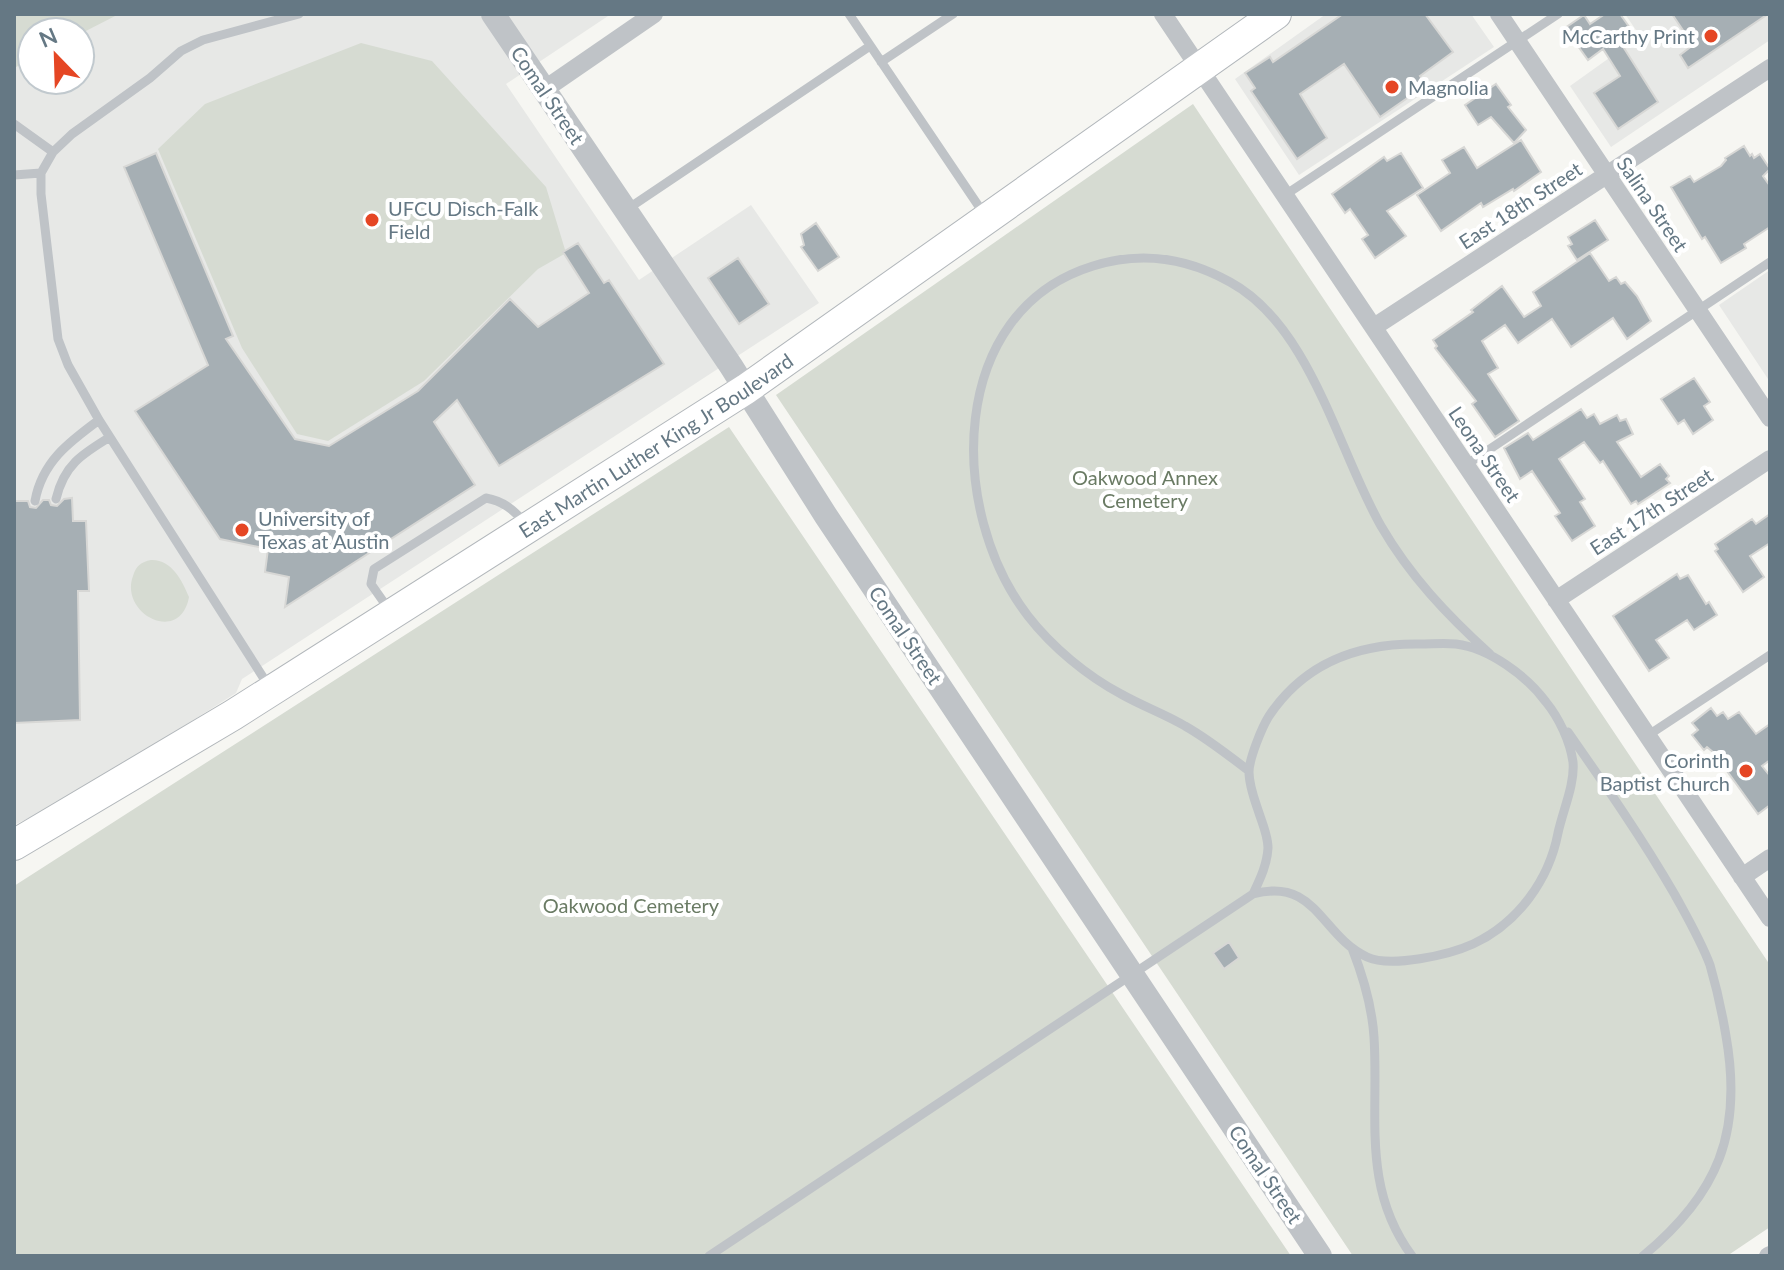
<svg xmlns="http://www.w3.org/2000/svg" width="1784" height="1270" font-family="Lato,sans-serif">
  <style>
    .built { fill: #e7e8e6; fill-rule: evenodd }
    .green { fill: #d6dbd2 }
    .building { fill: #a6afb4; stroke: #d7d7d5; stroke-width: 2 }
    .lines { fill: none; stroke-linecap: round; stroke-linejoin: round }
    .primary-casing { stroke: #b2b7bb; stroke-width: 32 }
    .service { stroke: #bfc3c7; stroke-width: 9 }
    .minor { stroke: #bfc3c7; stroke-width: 18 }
    .tertiary { stroke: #bfc3c7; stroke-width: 24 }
    .primary { stroke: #fff; stroke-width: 30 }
    .poi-dot { fill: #e54624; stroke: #fff; stroke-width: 3 }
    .labels { text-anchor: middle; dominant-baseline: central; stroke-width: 8; stroke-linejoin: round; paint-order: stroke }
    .poi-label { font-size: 20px; fill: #657884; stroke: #fff; text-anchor: start }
    .street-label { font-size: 20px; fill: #657884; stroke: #fff }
    .park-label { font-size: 20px; fill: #6a7b64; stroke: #fff }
  </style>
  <rect width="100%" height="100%" fill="#f6f6f2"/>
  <!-- built -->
  <path class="built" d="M 14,14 L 611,14 L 506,84 L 639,280 L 751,205 L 819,303 L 242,679 L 236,693 L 69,799 L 14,825 ZM 32,32 L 80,32 L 80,80 L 32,80 Z
    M 1326,14 L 1471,14 L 1494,47 L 1299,175 L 1235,79 Z
    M 1625,14 L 1770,14 L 1770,40 L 1611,147 L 1570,86 L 1640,36 Z
    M 1770,270 L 1770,382 L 1719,305 Z"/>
  <!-- green -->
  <path class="green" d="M 14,14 L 119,14 L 80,34 L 80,32 L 32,32 L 32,59 L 14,68 Z
    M 361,43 L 432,61 L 546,187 L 566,253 L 538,269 L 424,381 L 328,441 L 297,434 L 242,348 L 158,149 L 205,104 Z
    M 1193,104 L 1770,965 L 1770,1227 L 1727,1256 L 1353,1256 L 776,395 Z
    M 729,427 L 1291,1256 L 14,1256 L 14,886 Z
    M 151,560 C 171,559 182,580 189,597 C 180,646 119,613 133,576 C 136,566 141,562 151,560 Z"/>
  <!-- building -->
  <path class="building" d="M 1343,14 L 1425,14 L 1453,52 L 1420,76 L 1426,85 L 1380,117 L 1344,64 L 1300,94 L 1327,138 L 1297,159 L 1251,91 L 1255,88 L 1245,73 L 1270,57 L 1273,62 Z
    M 1605,14 L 1620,14 L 1630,28 L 1617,37 L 1658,102 L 1618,129 L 1594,93 L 1620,76 L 1603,49 L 1588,60 L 1565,28 L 1584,15 L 1590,24 Z
    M 1672,14 L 1768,14 L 1688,68 L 1680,55 L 1693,45 Z
    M 1496,84 L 1511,105 L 1508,107 L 1526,130 L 1514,143 L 1491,117 L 1478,125 L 1465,105 Z
    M 1521,140 L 1541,172 L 1514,191 L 1513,189 L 1483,207 L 1481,203 L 1441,231 L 1417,195 L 1450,173 L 1442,160 L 1464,147 L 1477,168 Z
    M 1744,146 L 1750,156 L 1752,154 L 1754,158 L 1760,154 L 1770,169 L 1763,176 L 1770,186 L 1770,227 L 1744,244 L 1746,248 L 1721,263 L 1705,237 L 1702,239 L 1671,187 L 1690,176 L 1694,182 L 1721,166 L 1726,160 L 1725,158 Z
    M 156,153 L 233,336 L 226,339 L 295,439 L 329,446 L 418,391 L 510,299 L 538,327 L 589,293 L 563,252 L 578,243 L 604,283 L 609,280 L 664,364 L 499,466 L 457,400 L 434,422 L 475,485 L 285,607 L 289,577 L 265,572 L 268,549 L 220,539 L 135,411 L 208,365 L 124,167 Z
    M 1401,153 L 1423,188 L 1387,211 L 1406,236 L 1375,258 L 1362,239 L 1368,235 L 1350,209 L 1345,213 L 1332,194 L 1384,157 L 1387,161 Z
    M 1595,220 L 1608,240 L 1577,260 L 1568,246 L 1572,244 L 1568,237 Z
    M 816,223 L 839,257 L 818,271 L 801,247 L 804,245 L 801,234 Z
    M 1590,253 L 1609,281 L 1616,277 L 1621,284 L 1625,282 L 1637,296 L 1651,321 L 1627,339 L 1613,318 L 1571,347 L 1552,319 L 1518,343 L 1505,325 L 1482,341 L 1498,368 L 1488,374 L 1519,421 L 1495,437 L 1472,404 L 1476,401 L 1435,348 L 1437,346 L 1433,340 L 1473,312 L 1471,310 L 1502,286 L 1524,317 L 1541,306 L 1533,292 Z
    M 738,258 L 769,304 L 739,324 L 708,278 Z
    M 1694,378 L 1710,402 L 1704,406 L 1713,420 L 1693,434 L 1684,420 L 1678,424 L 1661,399 Z
    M 1581,409 L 1587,418 L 1594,414 L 1600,424 L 1617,415 L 1620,421 L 1626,419 L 1633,434 L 1617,442 L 1641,477 L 1660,464 L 1669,476 L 1666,479 L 1670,483 L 1638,504 L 1636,501 L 1631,504 L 1603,461 L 1600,463 L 1584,442 L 1559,459 L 1585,499 L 1580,502 L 1595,526 L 1572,541 L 1555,516 L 1560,513 L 1532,471 L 1520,479 L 1504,448 L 1528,433 L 1533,440 Z
    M 72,498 L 73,521 L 86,521 L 89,591 L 78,591 L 80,720 L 14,723 L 14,501 L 28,501 L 30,507 L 36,508 L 43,500 L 49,500 L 51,505 L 57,506 L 64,499 Z
    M 1770,514 L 1770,543 L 1750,556 L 1764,577 L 1743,592 L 1715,551 L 1718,549 L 1715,544 L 1752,519 L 1756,524 Z
    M 1677,574 L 1680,579 L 1688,575 L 1706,604 L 1709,602 L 1717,615 L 1694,630 L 1687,620 L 1656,640 L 1669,658 L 1649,671 L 1613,616 Z
    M 1711,708 L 1717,716 L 1723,712 L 1728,719 L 1739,712 L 1756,734 L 1770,724 L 1770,760 L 1762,766 L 1770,776 L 1770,805 L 1758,814 L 1714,753 L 1707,747 L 1704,750 L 1692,735 L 1698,730 L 1692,723 Z
    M 1229,942 L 1239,958 L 1224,969 L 1213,953 Z"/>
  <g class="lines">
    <defs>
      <g id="primary">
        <path id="s1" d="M 14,845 L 233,715 L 746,389 L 1276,14"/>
      </g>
    </defs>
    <!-- primary casing -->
    <use href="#primary" class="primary-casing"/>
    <!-- service -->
    <path class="service" d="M 849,14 L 984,214
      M 881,62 L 953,14
      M 14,124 L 53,152
      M 14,175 L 41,173
      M 1285,195 L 1558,14
      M 626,210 L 870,46
      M 1466,465 L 1770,262
      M 56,499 C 64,465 82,454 110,437
      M 35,501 C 42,462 69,442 99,420
      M 390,611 L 371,584 L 374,569 L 486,498 C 503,501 514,510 525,523
      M 268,685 L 99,420 L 68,365 L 58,339 L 41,194 L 41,173 L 53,152 L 72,134 L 150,78 L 181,51 L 203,40 L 299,14
      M 1568,732 C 1605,785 1642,838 1675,895 C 1687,917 1701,941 1710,965 C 1717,989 1722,1012 1726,1036 C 1743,1133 1718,1194 1643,1256
      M 1647,736 L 1770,655
      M 1249,771 C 1228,755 1208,739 1185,726 C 1165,714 1142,706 1121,694 C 1087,676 1052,647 1028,616 C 947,511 947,311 1093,266 C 1140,251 1187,258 1230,282 C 1311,326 1338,451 1381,526 C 1410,576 1447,615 1490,654
      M 1352,948 C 1363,976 1372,1006 1374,1037 C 1379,1115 1361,1187 1412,1256
      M 709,1256 L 1253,894 C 1317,877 1320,935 1367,957 C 1391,968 1449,955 1473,944 C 1518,923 1549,880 1558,833 C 1563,810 1575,784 1573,762 C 1570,741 1559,718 1546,702 C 1527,676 1489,648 1456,644 C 1444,643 1432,644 1420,644 C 1358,643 1305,662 1269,716 C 1262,727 1249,759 1249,772 C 1249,786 1255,801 1259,813 C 1263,825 1268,836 1268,848 C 1267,865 1260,879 1253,894"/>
    <!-- minor -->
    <path class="minor" d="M 1163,14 L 1770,918
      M 1499,14 L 1770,418
      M 545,89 L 654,14
      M 1374,327 L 1770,68
      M 1556,600 L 1770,459
      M 1742,877 L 1770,858
      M 1768,1256 L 1770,1255"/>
    <!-- tertiary -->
    <path class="tertiary" d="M 493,14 L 731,366 L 826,516 L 1320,1256"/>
    <!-- primary -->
    <use href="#primary" class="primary"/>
  </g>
  <!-- markers -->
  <g class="poi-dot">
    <circle cx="1711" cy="36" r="8"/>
    <circle cx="1392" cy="87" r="8"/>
    <circle cx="372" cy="220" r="8"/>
    <circle cx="242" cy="530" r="8"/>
    <circle cx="1746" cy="771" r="8"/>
  </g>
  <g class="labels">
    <!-- poi labels -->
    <g class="poi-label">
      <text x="1695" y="36" text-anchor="end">McCarthy Print</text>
      <text x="1408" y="87">Magnolia</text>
      <text x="388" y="208">UFCU Disch-Falk<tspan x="388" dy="23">Field</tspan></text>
      <text x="258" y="518">University of<tspan x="258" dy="23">Texas at Austin</tspan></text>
      <text x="1730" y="760" text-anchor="end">Corinth<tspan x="1730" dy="23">Baptist Church</tspan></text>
    </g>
    <!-- street labels -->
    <g class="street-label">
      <text transform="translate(548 95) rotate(56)">Comal Street</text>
      <text transform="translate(1653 204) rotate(56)">Salina Street</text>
      <text transform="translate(1520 205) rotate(-33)">East 18th Street</text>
      <text stroke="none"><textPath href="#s1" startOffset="756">East Martin Luther King Jr Boulevard</textPath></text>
      <text transform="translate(1485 454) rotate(56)">Leona Street</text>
      <text transform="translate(1651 511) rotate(-33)">East 17th Street</text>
      <text transform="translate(906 635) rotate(56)">Comal Street</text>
      <text transform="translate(1266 1174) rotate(56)">Comal Street</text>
    </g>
    <!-- park labels -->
    <g class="park-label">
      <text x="1145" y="477">Oakwood Annex<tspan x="1145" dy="23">Cemetery</tspan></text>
      <text x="631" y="905">Oakwood Cemetery</text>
    </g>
  </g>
  <!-- border -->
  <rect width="1784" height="1270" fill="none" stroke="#657884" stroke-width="32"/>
  <!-- north arrow -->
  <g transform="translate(56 56) rotate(337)"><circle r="38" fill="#ffffff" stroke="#c1c9ce" stroke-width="2"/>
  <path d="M0-6L14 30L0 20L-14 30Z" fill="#e54624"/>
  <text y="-12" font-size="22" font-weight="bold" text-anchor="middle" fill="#657884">N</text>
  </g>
</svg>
